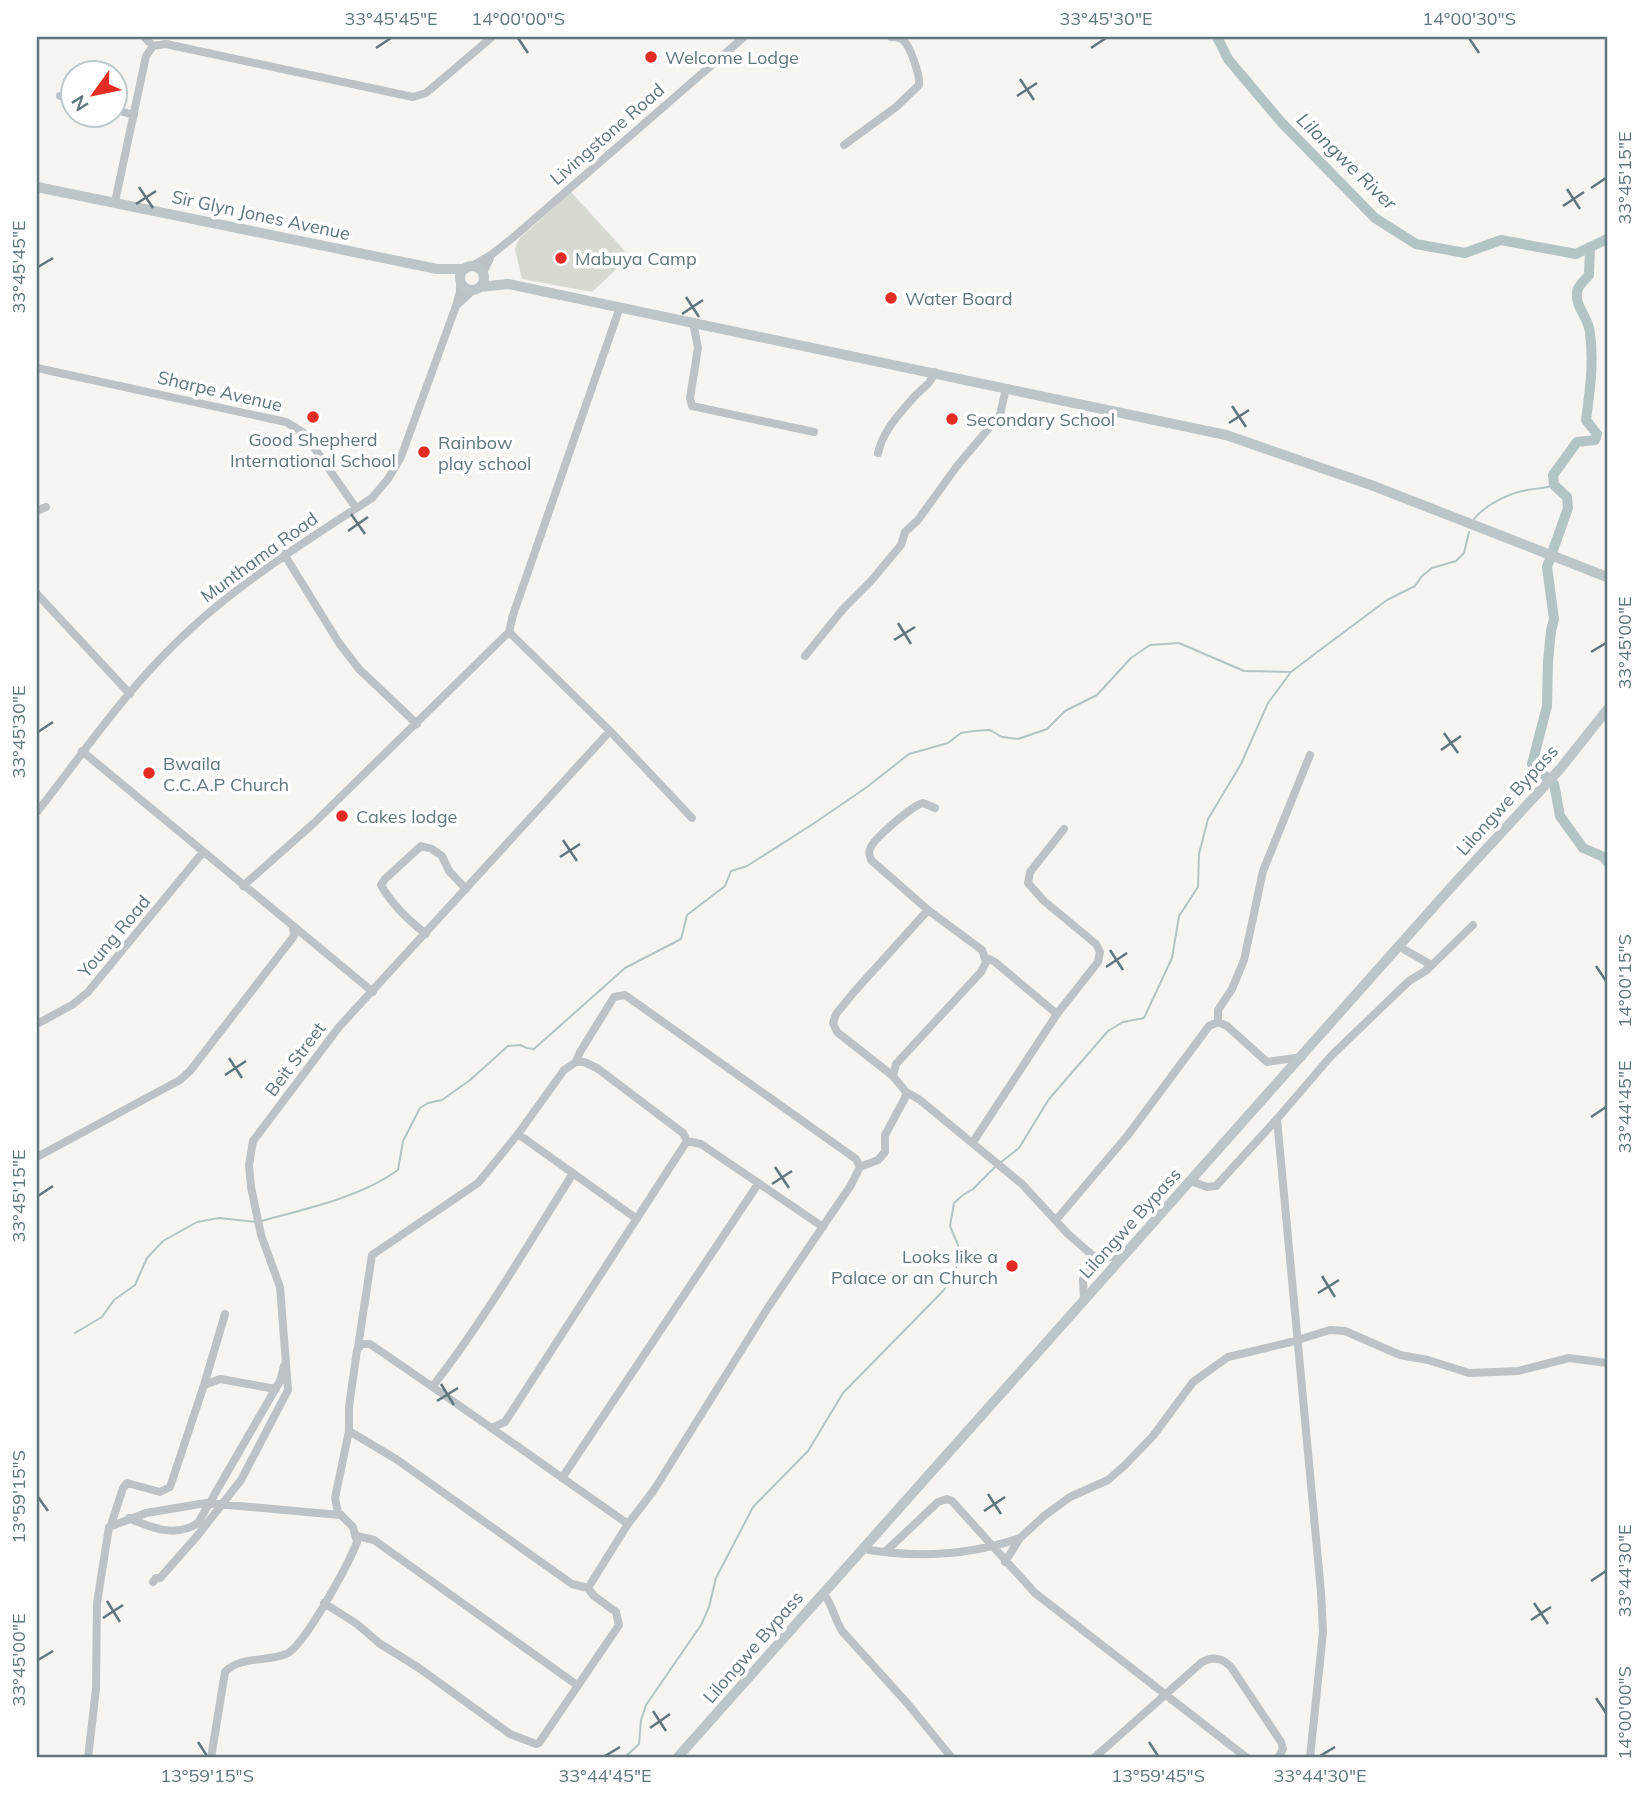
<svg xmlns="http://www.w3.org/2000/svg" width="1644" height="1795" font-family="Mulish,sans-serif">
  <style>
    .green { fill: #d6dad1 }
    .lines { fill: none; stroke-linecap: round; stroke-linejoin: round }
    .stream { stroke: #b3c4c5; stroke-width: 2 }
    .river { stroke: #b3c4c5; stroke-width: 10 }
    .minor { stroke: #bcc2c5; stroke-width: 8 }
    .major { stroke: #bcc5c8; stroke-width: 10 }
    .ticks { fill: none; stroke: #60767d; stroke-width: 2.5 }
    .poi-dot { fill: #e42c24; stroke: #fff; stroke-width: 2.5 }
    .labels { text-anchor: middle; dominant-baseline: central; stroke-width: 7; stroke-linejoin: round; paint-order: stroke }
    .poi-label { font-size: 18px; fill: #60767d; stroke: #fff; text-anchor: start }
    .street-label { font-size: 18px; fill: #60767d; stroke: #fff }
    .water-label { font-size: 19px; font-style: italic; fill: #5b7679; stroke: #fff }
    .neatline { fill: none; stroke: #60767d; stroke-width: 2.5 }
    .ticks-label { font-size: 18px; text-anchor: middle; fill: #60767d }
  </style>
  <rect width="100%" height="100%" fill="#f6f5f2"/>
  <!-- green -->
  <path class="green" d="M 571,192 L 624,250 L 627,259 L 592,292 L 522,279 L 515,249 L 519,239 Z"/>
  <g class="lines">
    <!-- stream -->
    <path class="stream" d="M 1474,519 C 1485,505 1509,493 1527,490 C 1537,488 1544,489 1554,485
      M 1000,1163 L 1019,1148 L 1049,1099 L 1108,1031 L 1123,1022 L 1144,1018 L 1172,958 L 1179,916 L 1198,887 L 1199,854 L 1208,819 L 1241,764 L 1268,703 L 1291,672 L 1320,650 L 1387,600 L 1415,586 L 1422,576 L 1432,568 L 1456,561 L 1464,553 L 1469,532
      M 261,1221 C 306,1209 361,1197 398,1170 L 403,1141 L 420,1108 L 428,1103 L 442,1100 L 470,1080 L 508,1046 L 520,1045 L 527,1048 L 534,1049 L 625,968 L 681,939 L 687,915 L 725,886 L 731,871 L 747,866 L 813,824 L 867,787 L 909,754 L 948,743 L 961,733 L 974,731 L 990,730 L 1002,737 L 1018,739 L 1047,729 L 1065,711 L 1097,695 L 1131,658 L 1150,645 L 1179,643 L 1244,671 L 1291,672
      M 75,1333 L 102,1317 L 114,1300 L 135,1285 L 147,1258 L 163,1241 L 197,1222 L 219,1218 L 256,1222
      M 624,1758 L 639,1744 L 641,1720 L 646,1705 L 701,1625 L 709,1607 L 716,1578 L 753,1507 L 808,1451 L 843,1393 L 943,1291 L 954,1277 L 958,1261 L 958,1245 L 950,1226 L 954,1203 L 963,1195 L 973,1189 L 995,1167"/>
    <!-- river -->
    <path class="river" d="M 1217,37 L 1228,59 L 1282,123 L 1375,218 L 1416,244 L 1465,253 L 1501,240 L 1576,254 L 1607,239
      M 1590,247 L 1589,275 C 1585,280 1578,285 1577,292 C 1575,307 1589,318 1590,333 C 1594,363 1590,390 1586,420 L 1597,434 L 1595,440 L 1577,442 L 1553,475 L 1554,485 L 1567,497 L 1568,508 L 1547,567 L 1554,619 L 1551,631 L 1548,661 L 1547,706 L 1532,764 L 1554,784 L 1560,816 L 1583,848 L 1604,857 L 1607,862"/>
    <!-- minor -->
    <path class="minor" d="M 144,37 L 153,46
      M 60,96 L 74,99
      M 116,110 L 134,115
      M 844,145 L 896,107 L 919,85 C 920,76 911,47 903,40 C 900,38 895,37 891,37
      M 115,202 L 146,56 L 153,46 L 166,44 L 413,97 L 426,93 L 492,37
      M 470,267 L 491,255 L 516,235 L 744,37
      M 483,273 L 490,258
      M 458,304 L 473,290
      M 693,322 L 698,348 L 690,398 L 692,406 L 814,432
      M 37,368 L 286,422 L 304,433 L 356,508
      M 878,453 C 883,431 899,414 914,397 C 922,388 931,384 935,372
      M 37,511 L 46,507
      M 284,554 L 339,643 L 359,669 L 417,724
      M 37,594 L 130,694
      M 805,656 L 844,608 L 871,581 L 901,545 L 905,532 L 918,520 L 957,466 L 1000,415 L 1006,388
      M 610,731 L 692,818
      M 82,751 L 373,992
      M 37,812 C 77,761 115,706 160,659 C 222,593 297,547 372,498 L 388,479 L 401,457 L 456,306 L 460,292 L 460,284
      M 243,886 L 314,823 L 509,632 L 513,615 L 620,307
      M 426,934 C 408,920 392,905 381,885 L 385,879 L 421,846 L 432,849 L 442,856 L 449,871 L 466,889
      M 1405,950 L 1428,963 L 1427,970
      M 987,958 L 995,962 L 1057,1014
      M 1218,1022 L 1218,1010 L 1232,989 L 1244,960 L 1263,871 L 1310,755
      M 37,1024 L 72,1005 L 88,992 L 203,852
      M 576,1062 L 580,1052 L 614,997 L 625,995 L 856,1159 L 860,1167
      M 893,1076 L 896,1064 L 981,972 L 986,962 L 982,950 L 928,910 L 871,860 C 870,856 868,853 870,849 C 873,839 913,805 923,803 L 935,808
      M 906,1092 L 920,1100 L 1022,1184 L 1068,1234 L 1092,1255 L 1098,1257 L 1123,1257
      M 1277,1119 L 1321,1592 L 1323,1632 L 1310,1758
      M 518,1134 L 637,1219
      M 973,1142 L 1057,1014 L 1098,962 L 1100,952 L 1096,944 L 1044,901 L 1028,883 L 1030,872 L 1064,829
      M 37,1157 L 180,1080 L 190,1071 L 294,936 L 293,926
      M 1191,1181 L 1207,1187 L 1216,1186 L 1277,1119 L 1331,1056 L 1409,981 L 1427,970 L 1473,925
      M 1056,1220 L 1128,1135 L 1209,1026 L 1218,1022 L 1227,1026 L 1267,1062 L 1302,1057
      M 1084,1301 L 1083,1279 L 1093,1265 L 1095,1256
      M 358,1347 L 372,1255 L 478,1183 L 518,1134 L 564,1070 L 576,1062 L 584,1062 L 597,1068 L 683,1133 L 687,1141 L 701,1144 L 823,1227
      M 204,1385 L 225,1314
      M 433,1386 C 485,1319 527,1246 572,1175
      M 491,1428 L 505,1422 L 687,1141
      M 562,1478 L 758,1184
      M 129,1518 C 151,1528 176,1538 198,1523 L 280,1381 L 284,1366
      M 111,1525 L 123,1488 L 127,1483 L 160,1492 L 170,1487 L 204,1385 L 220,1379 L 276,1389
      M 357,1536 L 374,1540 L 577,1685
      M 863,1549 C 915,1558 970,1555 1020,1538
      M 885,1552 L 938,1502 L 947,1499 L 952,1501 L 1035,1593 L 1247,1758
      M 1005,1562 L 1020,1538 L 1044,1516 L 1070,1497 L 1108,1480 L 1124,1466 L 1153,1436 L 1193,1382 L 1228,1357 L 1291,1342 L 1330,1330 L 1345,1331 L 1400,1355 L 1428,1360 L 1469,1373 L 1518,1371 L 1569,1358 L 1607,1363
      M 153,1582 L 156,1578 L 160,1578 L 198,1535 L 241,1480 L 288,1390 L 280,1287 L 261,1235 L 251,1187 L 249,1165 L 253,1141 L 339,1027 L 610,731 L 509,632
      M 588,1588 L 628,1524 L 654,1490 L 769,1306 L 851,1185 L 860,1167 L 878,1160 L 885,1152 L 885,1135 L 905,1098 L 906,1092 L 893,1076 L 837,1032 L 833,1023 L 836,1014 L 854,992 L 928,910
      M 823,1593 C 833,1605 834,1618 842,1631 L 907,1703 L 952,1758
      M 324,1603 L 357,1624 L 379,1643 L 419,1668 L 510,1734 L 536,1744 L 539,1743 L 619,1625 L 616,1612 L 594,1596 L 588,1588 L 572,1584 L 396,1459 L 349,1431
      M 88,1758 L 96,1689 L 97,1603 L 109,1527 L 146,1513 L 206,1503 L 340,1515
      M 211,1758 L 225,1672 C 239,1656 267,1662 286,1654 C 304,1647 349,1563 357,1542 L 353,1527 L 338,1512 L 335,1498 L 349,1431 L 349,1407 L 357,1350 L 362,1344 L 370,1344 C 457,1403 542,1464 628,1524
      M 1094,1758 L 1202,1662 C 1214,1656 1222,1658 1231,1667 L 1281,1742 L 1283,1749 L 1278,1758"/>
    <!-- major -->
    <path class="major" d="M 37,187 L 437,269 L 465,269
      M460 278a12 12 0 1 1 24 0a12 12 0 1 1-24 0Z
      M 480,287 L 508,284 L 1226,435 L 1371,485 L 1607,577
      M 677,1758 L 1454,884 L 1560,769 L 1607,710"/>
  </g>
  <!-- ticks -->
  <path class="ticks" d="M 518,38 L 528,53M 1469,38 L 1479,53M 376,48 L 391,38M 1091,48 L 1106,38M 1020,79 L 1034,100M 1017,96 L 1037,83M 139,187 L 153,208M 1591,188 L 1606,178M 1567,189 L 1580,209M 136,204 L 156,191M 1563,206 L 1584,192M 38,267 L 53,258M 686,297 L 699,317M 682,314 L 703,300M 1232,406 L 1246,427M 1229,423 L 1249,410M 351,514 L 365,534M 348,531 L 368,517M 898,623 L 911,644M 894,640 L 915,627M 1591,652 L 1606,643M 38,732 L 53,722M 1444,733 L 1458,753M 1441,750 L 1461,736M 563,840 L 577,861M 560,857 L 580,844M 1110,950 L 1123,970M 1596,966 L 1606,981M 1106,967 L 1127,953M 229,1058 L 242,1078M 225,1075 L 246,1061M 1591,1117 L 1606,1107M 775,1167 L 789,1188M 772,1184 L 792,1171M 38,1196 L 53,1186M 1322,1276 L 1335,1297M 1318,1293 L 1339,1280M 441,1384 L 454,1405M 437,1401 L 458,1388M 988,1494 L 1001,1514M 38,1497 L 48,1511M 984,1511 L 1005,1497M 1591,1581 L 1606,1571M 107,1601 L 120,1622M 1534,1603 L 1548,1624M 103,1618 L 123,1605M 1531,1620 L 1551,1607M 38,1660 L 53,1651M 1596,1698 L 1606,1713M 653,1711 L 666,1731M 650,1728 L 670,1714M 198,1742 L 207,1756M 1149,1742 L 1158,1756M 605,1756 L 620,1747M 1320,1756 L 1335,1747"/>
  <!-- markers -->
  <g class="poi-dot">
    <circle cx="651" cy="57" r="7"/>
    <circle cx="561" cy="258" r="7"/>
    <circle cx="891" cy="298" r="7"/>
    <circle cx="313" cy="417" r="7"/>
    <circle cx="952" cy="419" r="7"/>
    <circle cx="424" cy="452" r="7"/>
    <circle cx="149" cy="773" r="7"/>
    <circle cx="342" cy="816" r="7"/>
    <circle cx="1012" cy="1266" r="7"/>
  </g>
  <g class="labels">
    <!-- poi labels -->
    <g class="poi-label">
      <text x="665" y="57">Welcome Lodge</text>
      <text x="575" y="258">Mabuya Camp</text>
      <text x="905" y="298">Water Board</text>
      <text x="966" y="419">Secondary School</text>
      <text x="313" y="439" text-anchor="middle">Good Shepherd<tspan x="313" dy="21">International School</tspan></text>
      <text x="438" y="442">Rainbow<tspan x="438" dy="21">play school</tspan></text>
      <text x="163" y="763">Bwaila<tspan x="163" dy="21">C.C.A.P Church</tspan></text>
      <text x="356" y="816">Cakes lodge</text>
      <text x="998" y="1256" text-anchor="end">Looks like a<tspan x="998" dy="21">Palace or an Church</tspan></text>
    </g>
    <!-- street labels -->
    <g class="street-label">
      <text transform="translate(607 134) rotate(-41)">Livingstone Road</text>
      <text transform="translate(261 215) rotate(12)">Sir Glyn Jones Avenue</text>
      <text transform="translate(220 391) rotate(13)">Sharpe Avenue</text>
      <text transform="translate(259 557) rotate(-36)">Munthama Road</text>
      <text transform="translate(1507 800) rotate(-48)">Lilongwe Bypass</text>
      <text transform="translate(114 936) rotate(-50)">Young Road</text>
      <text transform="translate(295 1059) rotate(-53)">Beit Street</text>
      <text transform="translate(1130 1223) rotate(-48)">Lilongwe Bypass</text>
      <text transform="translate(753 1647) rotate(-49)">Lilongwe Bypass</text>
    </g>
    <!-- water labels -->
    <g class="water-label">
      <text transform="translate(1347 161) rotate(44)">Lilongwe River</text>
    </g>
  </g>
  <!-- border -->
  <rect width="1644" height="1795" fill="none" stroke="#ffffff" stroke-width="77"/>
  <!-- north arrow -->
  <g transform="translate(94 94) rotate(237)"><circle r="33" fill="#ffffff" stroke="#bfc8cb" stroke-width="2"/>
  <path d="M0-5L12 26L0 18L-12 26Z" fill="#e42c24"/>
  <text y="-10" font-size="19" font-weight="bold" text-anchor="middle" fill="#60767d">N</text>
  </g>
  <rect x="38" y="38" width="1568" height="1718" class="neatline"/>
  <g class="ticks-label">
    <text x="391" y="25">33°45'45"E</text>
    <text x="518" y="25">14°00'00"S</text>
    <text x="1106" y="25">33°45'30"E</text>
    <text x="1469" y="25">14°00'30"S</text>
    <text transform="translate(1625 178) rotate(-90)" y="6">33°45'15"E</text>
    <text transform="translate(19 267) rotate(-90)" y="6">33°45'45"E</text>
    <text transform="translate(1625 643) rotate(-90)" y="6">33°45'00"E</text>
    <text transform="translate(19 732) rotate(-90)" y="6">33°45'30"E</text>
    <text transform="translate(1625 981) rotate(-90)" y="6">14°00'15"S</text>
    <text transform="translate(1625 1107) rotate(-90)" y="6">33°44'45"E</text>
    <text transform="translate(19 1196) rotate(-90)" y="6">33°45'15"E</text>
    <text transform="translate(19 1497) rotate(-90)" y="6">13°59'15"S</text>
    <text transform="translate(1625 1571) rotate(-90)" y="6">33°44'30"E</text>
    <text transform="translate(19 1660) rotate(-90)" y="6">33°45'00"E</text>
    <text transform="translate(1625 1713) rotate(-90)" y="6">14°00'00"S</text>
    <text x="207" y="1782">13°59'15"S</text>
    <text x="605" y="1782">33°44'45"E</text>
    <text x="1158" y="1782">13°59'45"S</text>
    <text x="1320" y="1782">33°44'30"E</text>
  </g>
</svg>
